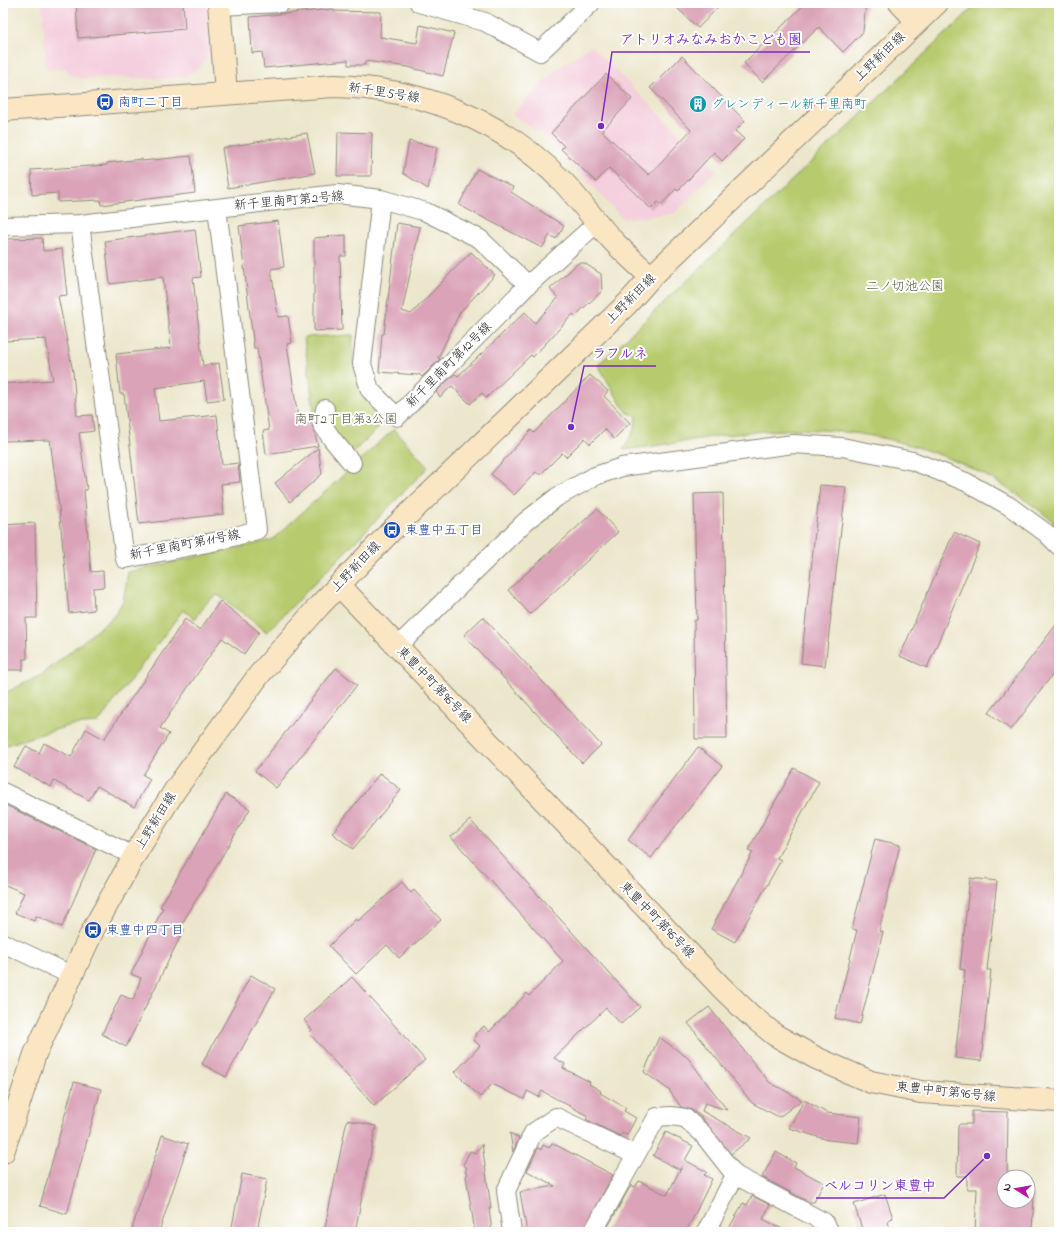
<svg xmlns="http://www.w3.org/2000/svg" width="1062" height="1235" font-family="'Indie Flower','Klee One',sans-serif">
  <style>
    .built { fill: #f4cfdd }
    .green { fill: #b7ca6d; stroke: #717a4c }
    .building { fill: #daa3b7 }
    .lines { fill: none; stroke-linecap: round; stroke-linejoin: round }
    .street-casing { stroke: #8c897c; stroke-width: 20 }
    .secondary-casing { stroke: #8c897c; stroke-width: 24 }
    .street { stroke: #fff; stroke-width: 18 }
    .secondary { stroke: #fbe6c4; stroke-width: 22 }
    .labels { text-anchor: middle; dominant-baseline: central; stroke-width: 4; stroke-linejoin: round; paint-order: stroke }
    .street-label { font-size: 13px; fill: #2b2b2b; stroke: #fff }
    .transit-label { font-size: 13px; fill: #164399; stroke: #fff; text-anchor: start }
    .culture-label { font-size: 13px; fill: #0d838f; stroke: #fff; text-anchor: start }
    .park-label { font-size: 13px; fill: #555b3f; stroke: #fff }
    .leader { fill: none; stroke: #7b2cbf; stroke-width: 1.5 }
    .callout-dot { fill: #7b2cbf; stroke: #fff; stroke-width: 1.5 }
    .callout-label { font-size: 14px; text-anchor: middle; font-weight: bold; fill: #7b2cbf; stroke: #fff; stroke-width: 4; stroke-linejoin: round; paint-order: stroke }
  </style>
  <rect width="100%" height="100%" fill="#fff"/>
  <filter id="ink" filterUnits="userSpaceOnUse"><feTurbulence type="fractalNoise" baseFrequency=".025" numOctaves="2"/><feDisplacementMap in="SourceGraphic" scale="8" xChannelSelector="R" yChannelSelector="G"/><feConvolveMatrix kernelMatrix="1 2 1 2 8 2 1 2 1" color-interpolation-filters="sRGB"/></filter>
  <filter id="wash" filterUnits="userSpaceOnUse"><feTurbulence type="fractalNoise" baseFrequency=".012" numOctaves="4" result="noise"/><feDisplacementMap in="SourceGraphic" scale="16" xChannelSelector="R" yChannelSelector="G"/><feGaussianBlur stdDeviation="0.9" result="paint"/><feColorMatrix in="noise" values="0 0 0 0 0 0 0 0 0 0 0 0 0 0 0 0 0 1.4 0 .05"/><feComposite in="paint" operator="in"/></filter>
  <g filter="url(#wash)">
    <rect width="100%" height="100%" fill="#ece7cc"/>
    <!-- built -->
    <path class="built" d="M 3,3 L 10,90 L 3,90 Z
      M 42,3 L 207,3 L 210,50 L 207,58 L 199,68 L 184,77 L 156,79 L 111,77 L 82,79 L 71,76 L 65,68 L 46,71 Z
      M 591,46 L 716,170 L 674,214 L 623,219 L 547,137 L 512,115 L 554,71 Z"/>
    <!-- green -->
    <path class="green" d="M 978,3 L 1059,3 L 1059,527 C 985,460 882,425 783,430 C 730,432 676,444 623,450 L 633,432 L 637,416 L 628,413 L 621,404 L 598,365 Z
      M 353,335 C 353,353 352,373 360,390 C 366,402 377,412 384,423 L 338,466 L 315,419 L 304,337 Z
      M 394,429 L 428,467 L 267,632 L 218,595 L 209,600 L 195,619 L 183,610 L 98,723 L 71,725 L 3,746 L 3,694 L 43,674 L 114,616 L 123,601 L 128,572 L 272,540 Z"/>
    <g id="blocks">
      <!-- building -->
      <path class="building" d="M 76,3 L 183,3 L 185,29 L 78,38 Z
        M 672,3 L 722,3 L 698,28 Z
        M 806,3 L 866,3 L 863,32 L 843,52 L 819,27 L 762,82 L 744,63 Z
        M 333,9 L 333,11 L 381,12 L 380,37 L 417,43 L 420,25 L 454,33 L 443,76 L 408,67 L 365,61 L 365,65 L 348,65 L 348,60 L 264,68 L 262,52 L 252,53 L 250,17 Z
        M 682,56 L 745,121 L 735,131 L 744,139 L 722,161 L 714,152 L 678,191 L 676,189 L 661,205 L 658,202 L 651,209 L 609,168 L 596,182 L 561,149 L 564,146 L 551,133 L 606,74 L 632,99 L 602,131 L 649,175 L 691,130 L 650,88 Z
        M 338,132 L 372,133 L 371,176 L 337,176 Z
        M 307,133 L 315,173 L 228,188 L 222,148 Z
        M 409,141 L 437,147 L 428,189 L 403,173 Z
        M 191,156 L 195,193 L 101,205 L 100,200 L 58,202 L 58,193 L 32,195 L 31,170 L 107,165 L 107,163 L 142,159 L 142,161 Z
        M 477,169 L 513,187 L 511,192 L 564,226 L 556,239 L 550,235 L 542,248 L 459,205 Z
        M 278,221 L 284,267 L 271,269 L 278,317 L 288,316 L 292,343 L 287,344 L 299,425 L 312,423 L 318,446 L 266,454 L 263,431 L 269,430 L 257,348 L 254,348 L 239,226 Z
        M 397,223 L 420,227 L 402,311 L 411,314 L 471,252 L 495,275 L 460,312 L 438,358 L 440,359 L 422,377 L 419,374 L 418,375 L 379,372 L 382,334 L 384,334 Z
        M 195,229 L 201,277 L 193,278 L 203,366 L 219,363 L 224,399 L 207,401 L 204,381 L 155,388 L 159,421 L 217,415 L 222,465 L 238,463 L 240,482 L 221,484 L 224,514 L 139,524 L 124,394 L 120,394 L 116,354 L 171,348 L 163,277 L 110,284 L 105,241 Z
        M 346,235 L 346,256 L 340,256 L 342,330 L 314,331 L 314,238 Z
        M 42,238 L 43,251 L 62,249 L 67,295 L 58,296 L 73,372 L 77,416 L 92,415 L 94,431 L 79,433 L 87,490 L 84,490 L 91,572 L 103,571 L 104,587 L 93,588 L 94,610 L 69,613 L 59,507 L 50,440 L 3,441 L 3,384 L 53,380 L 46,339 L 3,341 L 3,239 Z
        M 578,263 L 584,263 L 601,274 L 602,291 L 575,316 L 573,314 L 533,357 L 531,355 L 486,398 L 482,393 L 470,404 L 452,386 L 440,397 L 436,392 L 455,374 L 458,376 L 525,312 L 535,323 L 558,298 L 550,289 Z
        M 590,375 L 608,391 L 604,396 L 630,423 L 614,439 L 605,429 L 590,444 L 585,438 L 566,457 L 562,453 L 540,475 L 536,472 L 514,495 L 491,474 L 531,430 L 534,433 Z
        M 318,448 L 322,474 L 290,502 L 275,483 Z
        M 820,485 L 846,487 L 825,666 L 801,663 Z
        M 723,493 L 727,739 L 695,739 L 694,621 L 697,620 L 694,494 Z
        M 597,509 L 618,532 L 530,614 L 508,590 Z
        M 35,523 L 37,618 L 26,618 L 27,659 L 23,659 L 23,670 L 3,670 L 3,525 Z
        M 954,532 L 980,544 L 927,668 L 900,656 Z
        M 220,601 L 259,632 L 244,654 L 222,638 L 160,728 L 169,734 L 143,775 L 150,779 L 134,807 L 97,786 L 89,800 L 54,781 L 51,787 L 14,767 L 26,746 L 39,753 L 44,743 L 71,757 L 86,729 L 104,739 L 185,619 L 200,630 Z
        M 483,617 L 601,745 L 582,763 L 464,635 Z
        M 1059,621 L 1059,666 L 1011,730 L 989,713 Z
        M 336,668 L 357,685 L 276,788 L 255,771 Z
        M 698,747 L 722,766 L 651,858 L 628,840 Z
        M 794,768 L 819,782 L 777,858 L 781,860 L 735,942 L 711,929 L 753,852 L 748,850 Z
        M 380,773 L 401,790 L 353,849 L 332,833 Z
        M 226,794 L 250,809 L 180,927 L 184,929 L 126,1047 L 102,1034 L 121,995 L 133,1000 L 141,978 L 131,974 L 163,908 L 160,907 Z
        M 3,804 L 96,849 L 62,927 L 36,916 L 34,921 L 15,913 L 24,893 L 3,884 Z
        M 470,820 L 640,1007 L 621,1024 L 606,1008 L 554,1058 L 565,1064 L 563,1068 L 590,1082 L 589,1084 L 601,1091 L 600,1093 L 626,1108 L 624,1111 L 636,1118 L 627,1135 L 622,1133 L 620,1136 L 593,1123 L 586,1119 L 588,1116 L 542,1091 L 539,1097 L 527,1091 L 524,1099 L 492,1084 L 480,1097 L 455,1072 L 480,1046 L 474,1040 L 476,1033 L 484,1026 L 489,1032 L 527,993 L 529,996 L 563,961 L 451,837 Z
        M 875,839 L 900,845 L 879,931 L 883,932 L 860,1024 L 835,1018 L 857,930 L 852,929 Z
        M 970,878 L 997,881 L 987,970 L 991,970 L 981,1061 L 955,1058 L 965,970 L 960,969 Z
        M 402,882 L 411,893 L 414,890 L 441,920 L 399,958 L 387,945 L 356,974 L 329,946 L 356,919 L 358,921 Z
        M 251,975 L 275,989 L 226,1077 L 202,1064 Z
        M 352,977 L 425,1060 L 374,1106 L 309,1033 L 312,1030 L 304,1020 Z
        M 709,1007 L 769,1082 L 802,1100 L 779,1117 L 752,1103 L 688,1023 Z
        M 659,1037 L 688,1058 L 727,1110 L 705,1103 L 702,1111 L 751,1138 L 731,1154 L 700,1116 L 692,1110 L 681,1107 L 669,1090 L 644,1072 Z
        M 74,1082 L 101,1089 L 67,1214 L 40,1206 Z
        M 804,1100 L 827,1113 L 861,1117 L 858,1143 L 828,1140 L 789,1128 Z
        M 972,1111 L 1008,1112 L 1007,1177 L 1004,1177 L 1004,1201 L 1028,1201 L 1028,1195 L 1034,1195 L 1032,1232 L 975,1231 L 977,1189 L 967,1189 L 967,1176 L 957,1176 L 958,1126 L 960,1124 L 972,1124 Z
        M 347,1120 L 376,1126 L 355,1232 L 324,1232 Z
        M 666,1132 L 693,1146 L 685,1160 L 707,1172 L 704,1175 L 712,1179 L 686,1232 L 605,1232 L 631,1185 L 635,1187 L 639,1181 L 667,1195 L 682,1166 L 680,1170 L 653,1156 Z
        M 510,1133 L 519,1138 L 513,1152 Z
        M 162,1135 L 188,1144 L 159,1232 L 131,1232 Z
        M 552,1143 L 613,1175 L 583,1232 L 527,1232 L 520,1192 L 555,1186 L 527,1171 L 538,1148 L 541,1150 L 543,1145 L 549,1148 Z
        M 482,1144 L 491,1208 L 489,1208 L 492,1232 L 475,1232 L 466,1176 L 468,1174 L 465,1172 L 467,1168 L 463,1165 L 470,1151 L 476,1153 Z
        M 776,1152 L 796,1163 L 794,1167 L 824,1183 L 814,1202 L 809,1202 L 762,1177 Z
        M 242,1174 L 267,1179 L 257,1232 L 231,1232 Z
        M 885,1194 L 893,1218 L 888,1220 L 890,1232 L 863,1232 L 854,1204 Z
        M 752,1196 L 770,1205 L 763,1219 L 788,1232 L 727,1232 L 743,1203 L 747,1205 Z"/>
    </g>
  </g>
  <g filter="url(#ink)">
    <use href="#blocks" fill-opacity="0" stroke="#8c897c" stroke-width="1"/>
    <g class="lines">
      <defs>
        <path id="street" d="M 419,3 L 485,22 L 540,52 L 591,3
          M 219,6 L 281,3
          M 381,199 L 362,364 L 370,390 L 397,417 L 528,285
          M 80,224 L 125,559 L 218,541 L 257,530 L 217,208
          M 3,226 L 80,224 L 337,194 L 381,199 L 426,212 L 480,239 L 528,285 L 598,222
          M 325,409 L 322,424 L 332,439 L 352,463
          M 397,647 L 526,521 L 557,497 L 595,476 L 622,467 L 793,444 L 842,447 L 913,461 L 966,482 L 1009,506 L 1046,533 L 1059,546
          M 3,792 L 134,856
          M 3,943 L 71,975
          M 512,1232 L 506,1191 L 533,1133 L 556,1117 L 636,1155
          M 593,1232 L 657,1117 L 671,1116 L 685,1118 L 702,1133 L 735,1175 L 824,1222 L 830,1232
          M 706,1232 L 735,1175"/>
        <path id="secondary" d="M 219,3 L 226,93
          M 900,3 L 917,21
          M 3,110 L 334,86 C 420,88 502,119 563,182 C 581,201 596,223 614,242 C 626,254 639,266 651,277
          M 339,585 L 722,988 L 749,1014 L 775,1035 L 816,1058 L 871,1082 L 921,1092 L 1059,1101
          M 3,1152 L 35,1054 L 93,930 L 134,856 L 175,790 L 259,675 L 319,606 L 392,530 L 628,303 L 651,277 L 937,3"/>
      </defs>
      <!-- street casing -->
      <use href="#street" class="street-casing"/>
      <!-- secondary casing -->
      <use href="#secondary" class="secondary-casing"/>
      <!-- street -->
      <use href="#street" class="street"/>
      <!-- secondary -->
      <use href="#secondary" class="secondary"/>
    </g>
  </g>
  <!-- icons -->
  <defs>
    <symbol id="bus-disc" viewBox="-11 -11 22 22"><circle r="9.5" fill="#1a4fb4" stroke="#fff"/><path d="M-5-6H5V4H4V6H2V4H-2V6H-4V4H-5ZM-3.5-4V0h7V-4ZM-3.5 1.2v1.5H-2V1.2ZM2 1.2v1.5H3.5V1.2Z" fill="#fff"/></symbol>
    <symbol id="building-disc" viewBox="-11 -11 22 22"><circle r="9.5" fill="#0f9aa8" stroke="#fff"/><path d="M-4-6H4V6H1V3H-1V6H-4ZM-2.5-4.3h1.7v1.8h-1.7ZM.8-4.3h1.7v1.8H.8ZM-2.5-1h1.7V.8h-1.7ZM.8-1h1.7V.8H.8Z" fill="#fff"/></symbol>
  </defs>
  <g fill-rule="evenodd">
    <use href="#bus-disc" x="95" y="92" width="20" height="20"/>
    <use href="#building-disc" x="688" y="94" width="20" height="20"/>
    <use href="#bus-disc" x="382" y="520" width="20" height="20"/>
    <use href="#bus-disc" x="83" y="920" width="20" height="20"/>
  </g>
  <g class="labels">
    <!-- street labels -->
    <g class="street-label">
      <text transform="translate(880 57) rotate(-44)">上野新田線</text>
      <text transform="translate(384 93) rotate(9)">新千里5号線</text>
      <text transform="translate(289 201) rotate(-5)">新千里南町第2号線</text>
      <text transform="translate(631 299) rotate(-45)">上野新田線</text>
      <text transform="translate(449 365) rotate(-45)">新千里南町第12号線</text>
      <text transform="translate(185 545) rotate(-11)">新千里南町第11号線</text>
      <text transform="translate(356 567) rotate(-46)">上野新田線</text>
      <text transform="translate(434 685) rotate(46)">東豊中町第96号線</text>
      <text transform="translate(156 821) rotate(-58)">上野新田線</text>
      <text transform="translate(657 920) rotate(46)">東豊中町第96号線</text>
      <text transform="translate(946 1092) rotate(6)">東豊中町第96号線</text>
    </g>
    <!-- transit labels -->
    <g class="transit-label">
      <text x="118" y="102">南町二丁目</text>
      <text x="405" y="530">東豊中五丁目</text>
      <text x="106" y="930">東豊中四丁目</text>
    </g>
    <!-- culture labels -->
    <g class="culture-label">
      <text x="711" y="104">グレンディール新千里南町</text>
    </g>
    <!-- park labels -->
    <g class="park-label">
      <text x="905" y="286">二ノ切池公園</text>
      <text x="346" y="419">南町2丁目第3公園</text>
    </g>
  </g>
  <!-- callouts -->
  <path class="leader" d="M601 126L612 52H810M571 427L584 366H656M987 1156L944 1198H816"/>
  <g class="callout-dot">
    <circle cx="601" cy="126" r="4"/>
    <circle cx="571" cy="427" r="4"/>
    <circle cx="987" cy="1156" r="4"/>
  </g>
  <g class="callout-label">
    <text x="711" y="44">アトリオみなみおかこども園</text>
    <text x="620" y="358">ラフルネ</text>
    <text x="880" y="1190">ベルコリン東豊中</text>
  </g>
  <!-- margin -->
  <rect width="1062" height="1235" fill="none" stroke="#fff" stroke-width="16"/>
  <!-- north arrow -->
  <g transform="translate(1016 1189) rotate(281)"><circle r="19" fill="#ffffff" stroke="#aaaaaa"/>
  <path d="M0-3L7 15L0 10L-7 15Z" fill="#b5179e"/>
  <text y="-6" font-size="11" font-weight="bold" text-anchor="middle" fill="#2b2b2b">N</text>
  </g>
</svg>
